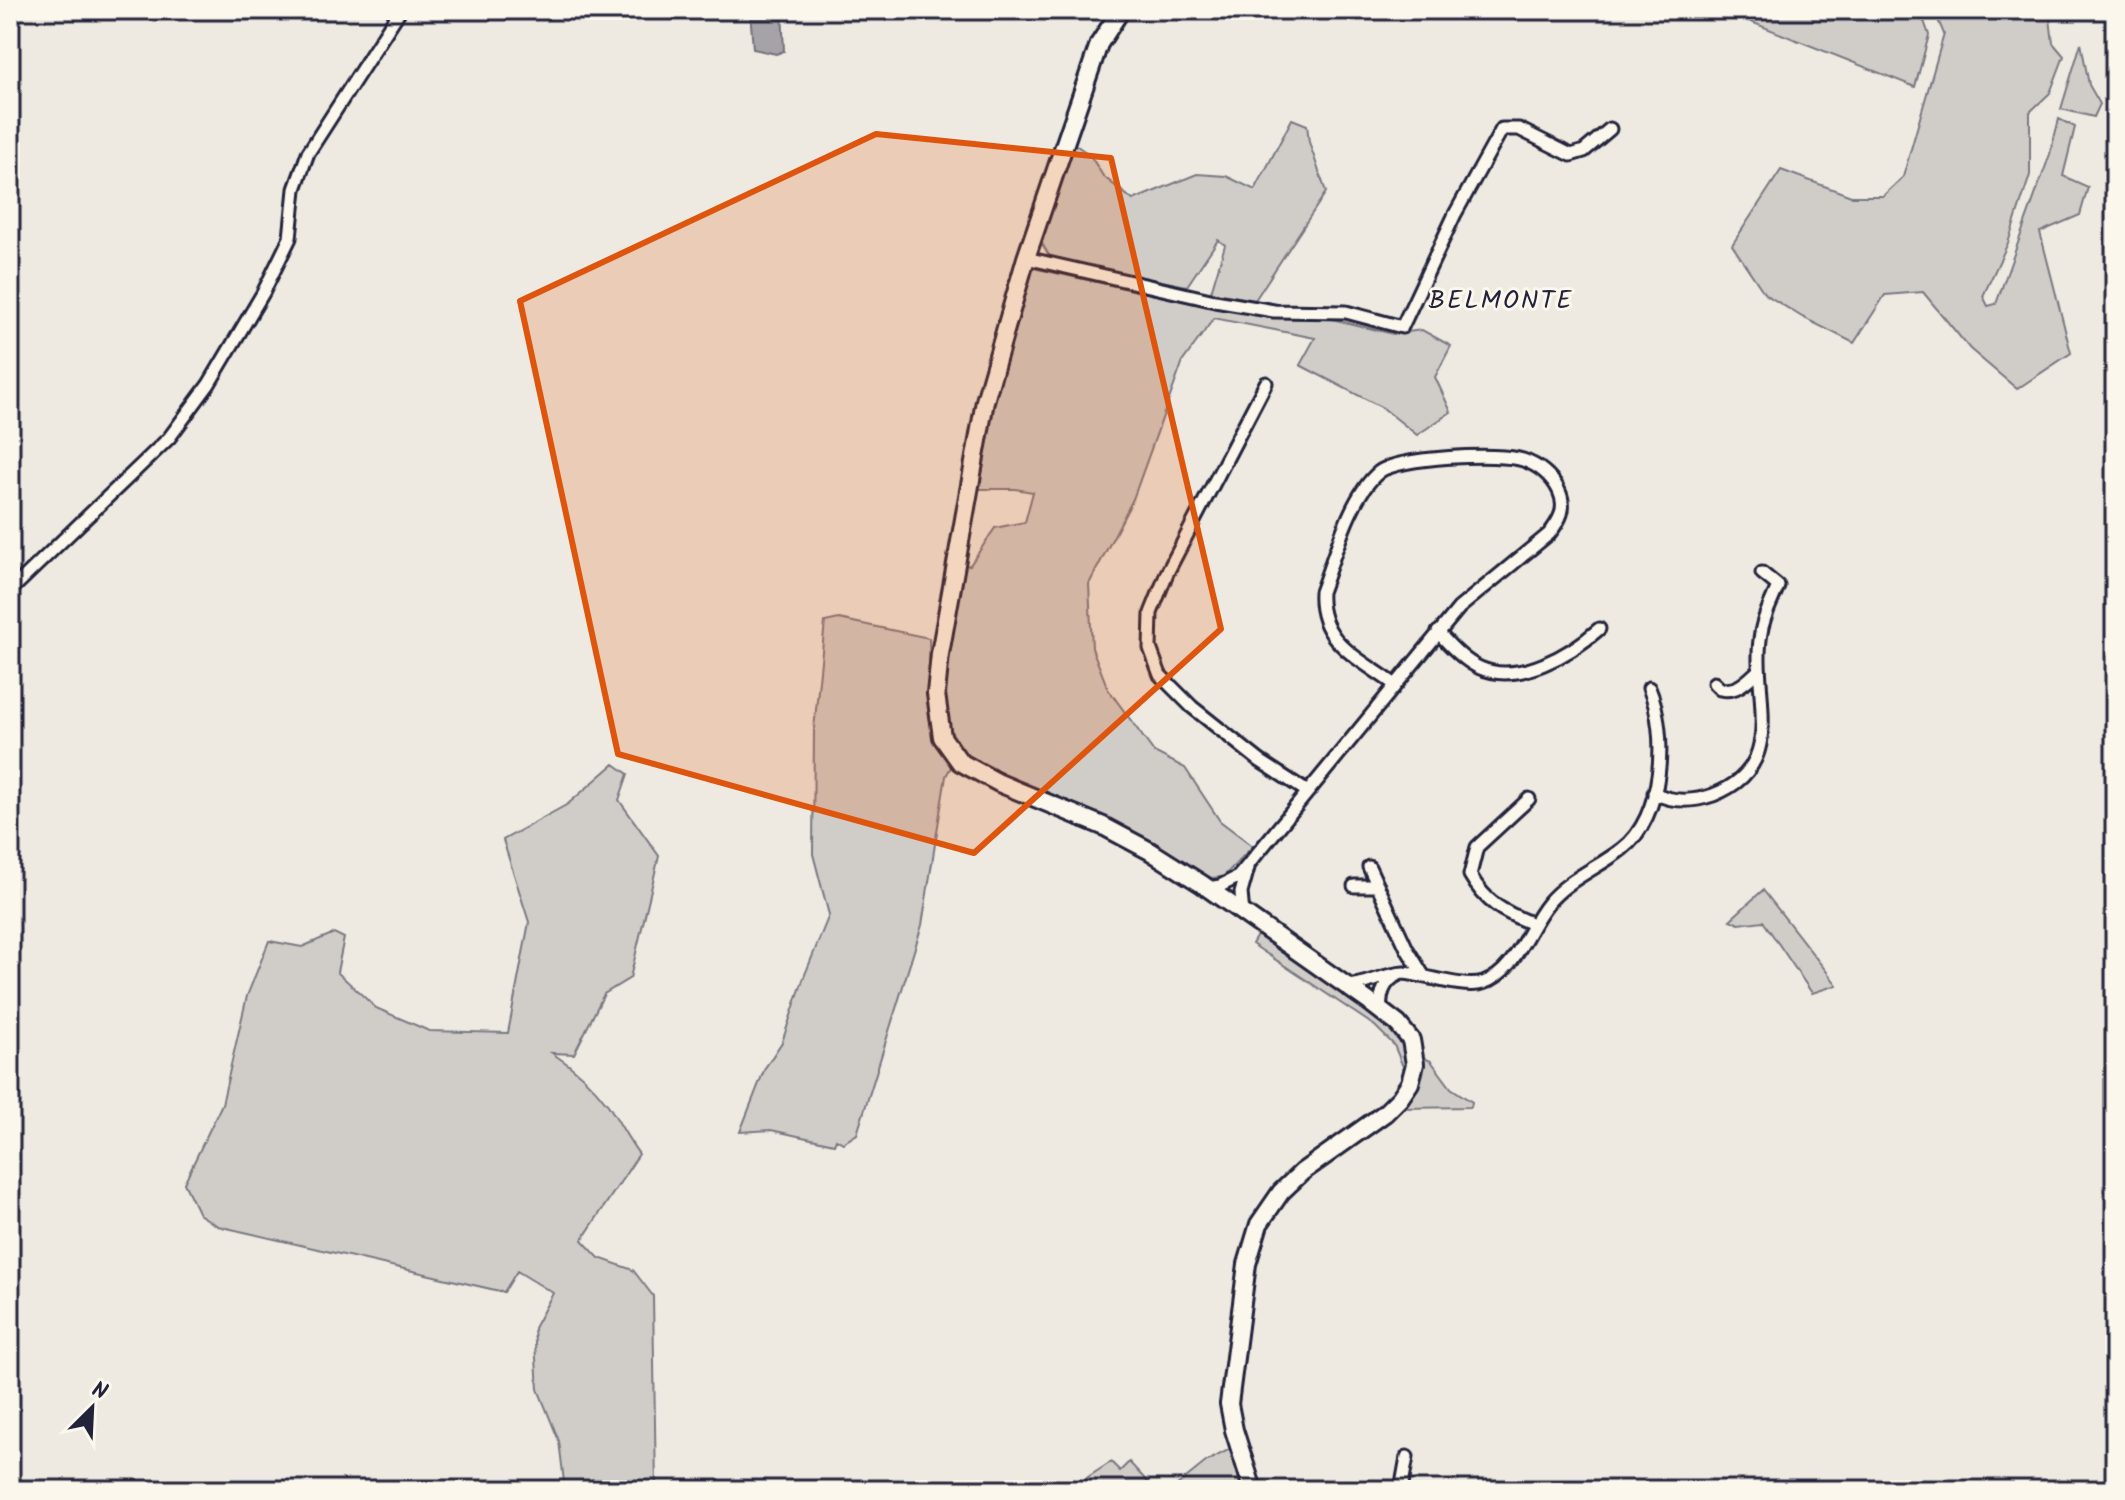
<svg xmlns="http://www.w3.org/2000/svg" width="2125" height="1500" font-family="Kalam,sans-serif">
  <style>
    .green { fill: #d0cdc9; stroke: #797882; stroke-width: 2 }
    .water { fill: #a6a3a7; stroke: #716f7c; stroke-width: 2 }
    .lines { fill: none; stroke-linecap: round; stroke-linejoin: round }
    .street-casing { stroke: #22223b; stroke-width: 17 }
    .secondary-casing { stroke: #22223b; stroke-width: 22 }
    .street { stroke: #fbf7ec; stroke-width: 11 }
    .secondary { stroke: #fbf7ec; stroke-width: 16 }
    .marked { fill: #de560e; fill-opacity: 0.2; stroke: #de560e; stroke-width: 6; stroke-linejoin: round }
    .labels { text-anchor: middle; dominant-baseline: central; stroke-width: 6; stroke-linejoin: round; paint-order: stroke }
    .neighbourhood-label { font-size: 26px; letter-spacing: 2px; fill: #22223b; stroke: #fbf7ec }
  </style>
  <rect width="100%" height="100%" fill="#eeeae2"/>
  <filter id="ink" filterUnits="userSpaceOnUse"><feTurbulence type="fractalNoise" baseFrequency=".0125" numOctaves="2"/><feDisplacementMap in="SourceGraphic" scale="16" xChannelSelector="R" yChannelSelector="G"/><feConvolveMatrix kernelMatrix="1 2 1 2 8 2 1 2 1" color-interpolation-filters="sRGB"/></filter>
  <g filter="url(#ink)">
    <!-- green -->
    <path class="green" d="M 1721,10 L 1904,10 L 1924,21 L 1929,35 L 1915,87 Z
      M 1934,10 L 2049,10 L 2053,43 L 2064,56 L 2050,93 L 2030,112 L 2030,175 L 2008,243 L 1983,296 L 1988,306 L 1996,304 L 2050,154 L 2059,119 L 2075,127 L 2063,176 L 2088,187 L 2080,215 L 2040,232 L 2071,353 L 2017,389 L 1970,349 L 1923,292 L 1885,295 L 1854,343 L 1802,317 L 1765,294 L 1732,245 L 1781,170 L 1851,196 L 1883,196 L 1903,177 L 1944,34 Z
      M 2081,43 L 2089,85 L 2100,104 L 2094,117 L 2061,109 Z
      M 1292,119 L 1307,125 L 1309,142 L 1326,192 L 1255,300 L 1211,292 L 1225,245 L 1218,240 L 1187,286 L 1051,259 L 1040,240 L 1067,147 L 1074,144 L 1090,155 L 1103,176 L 1133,200 L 1197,174 L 1226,176 L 1255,190 Z
      M 1033,268 L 1197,304 L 1268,315 L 1328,318 L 1393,334 L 1422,330 L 1451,346 L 1435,377 L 1451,412 L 1417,435 L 1383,408 L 1300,365 L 1315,338 L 1214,318 L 1183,361 L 1133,499 L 1089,584 L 1092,648 L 1108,689 L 1154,752 L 1185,768 L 1220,821 L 1253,846 L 1223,877 L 1211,878 C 1179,861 1148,839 1116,822 C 1079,802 964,771 949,736 C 930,694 953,610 961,566 L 970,565 L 995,528 L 1025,522 L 1033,492 L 1015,489 L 974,489 L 1007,339 L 1025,274 Z
      M 839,619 L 929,638 C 931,673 923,743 952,765 L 946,776 L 922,925 L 857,1134 L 843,1143 L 836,1139 L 834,1144 L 771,1130 L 740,1132 L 765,1068 L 782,1042 L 804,977 L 829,915 L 813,854 L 814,729 L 825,622 Z
      M 614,764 L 628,774 L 619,800 L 659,856 L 630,978 L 604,994 L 574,1054 L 552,1053 C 572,1066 593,1085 608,1105 C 619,1121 627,1138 639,1154 L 582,1240 L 599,1258 L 633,1270 L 653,1296 L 656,1490 L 565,1490 L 559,1441 L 538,1389 L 534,1328 L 553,1293 L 517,1271 L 504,1292 L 218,1226 L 199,1214 L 184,1183 L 222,1104 L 247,996 L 269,941 L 302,947 L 334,933 L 344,938 L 337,972 L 376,1008 L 429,1031 L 508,1033 L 529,922 L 503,840 L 568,804 Z
      M 1763,890 L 1837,985 L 1812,993 L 1763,921 L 1739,924 L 1730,920 Z
      M 1259,932 L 1394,1025 L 1411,1054 L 1406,1074 L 1394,1045 L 1375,1026 L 1252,944 Z
      M 1422,1057 L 1431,1061 L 1451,1088 L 1472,1102 L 1471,1107 L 1402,1108 L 1421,1077 Z
      M 1232,1448 L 1241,1490 L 1171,1490 L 1207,1461 Z
      M 1111,1462 L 1120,1471 L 1129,1462 L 1155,1490 L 1076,1490 L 1088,1477 Z"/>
    <!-- water -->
    <path class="water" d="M 750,10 L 782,10 L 784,51 L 776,54 L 753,49 Z"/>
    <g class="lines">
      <defs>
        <path id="street" d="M 1026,258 L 1215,301 L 1274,311 L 1346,312 L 1402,327 L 1455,214 L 1502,129 L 1519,129 L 1571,155 L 1584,151 L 1610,129
          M 1266,383 L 1167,573 L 1151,613 L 1150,648 L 1160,675 L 1192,707 L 1260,761 L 1308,792
          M 10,591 L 169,438 L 209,384 L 263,293 L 290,238 L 295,189 L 308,153 L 400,10
          M 1438,632 C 1450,646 1464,661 1480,668 C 1519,685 1571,654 1599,629
          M 1714,683 L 1720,689 C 1737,693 1748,680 1759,670
          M 1654,793 C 1674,803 1693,802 1713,795 C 1791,765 1750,692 1761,633 C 1763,617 1772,601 1778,586 L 1762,573
          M 1529,799 L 1477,847 L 1470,875 C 1486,903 1503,912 1533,924
          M 1369,867 L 1407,949 L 1423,975
          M 1354,886 L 1378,886
          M 1208,888 L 1220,886 L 1238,877 L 1459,608 L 1549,534 C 1560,520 1567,508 1559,491 C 1552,476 1538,465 1523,460 C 1500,452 1397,457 1379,472 C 1349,497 1335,556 1321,592 C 1318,642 1359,658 1394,684
          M 1243,914 L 1241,893 L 1248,868
          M 1347,986 C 1367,985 1384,974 1404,973 C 1425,975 1464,989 1483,983 C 1516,972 1527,928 1548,903 C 1568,879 1598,868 1622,849 C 1664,817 1668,733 1649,688
          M 1381,1011 C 1379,996 1384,981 1398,975
          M 1401,1490 L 1407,1457"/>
        <path id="secondary" d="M 1121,10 L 1099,44 L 1064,146 L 1026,258 L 985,401 L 940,654 L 936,694 L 942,737 L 960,762 L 999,783 L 1103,826 L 1150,851 L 1202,884 L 1368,1001 L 1398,1024 L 1411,1040 L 1415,1064 L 1410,1083 L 1400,1098 L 1385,1113 L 1302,1172 L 1281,1192 L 1259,1224 L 1247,1264 L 1229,1404 L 1234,1430 L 1253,1490"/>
      </defs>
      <!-- street casing -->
      <use href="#street" class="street-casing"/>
      <!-- secondary casing -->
      <use href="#secondary" class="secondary-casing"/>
      <!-- street -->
      <use href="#street" class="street"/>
      <!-- secondary -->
      <use href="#secondary" class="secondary"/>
    </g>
  </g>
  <!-- marked area -->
  <path class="marked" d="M 876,134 L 1111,158 L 1221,629 L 974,853 L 618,754 L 520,301 Z"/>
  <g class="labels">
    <!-- neighbourhood labels -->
    <g class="neighbourhood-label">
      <text x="1501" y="301">BELMONTE</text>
    </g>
  </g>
  <!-- margin -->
  <rect width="2125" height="1500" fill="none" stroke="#fbf7ec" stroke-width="40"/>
  <rect x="20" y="20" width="2085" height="1460" fill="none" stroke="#22223b" stroke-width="3" filter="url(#ink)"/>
  <!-- north arrow -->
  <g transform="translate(92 1408) rotate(24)" stroke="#fbf7ec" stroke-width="6" paint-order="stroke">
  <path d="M0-6L14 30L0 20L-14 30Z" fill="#22223b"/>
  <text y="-12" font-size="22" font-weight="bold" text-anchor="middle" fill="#22223b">N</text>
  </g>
</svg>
